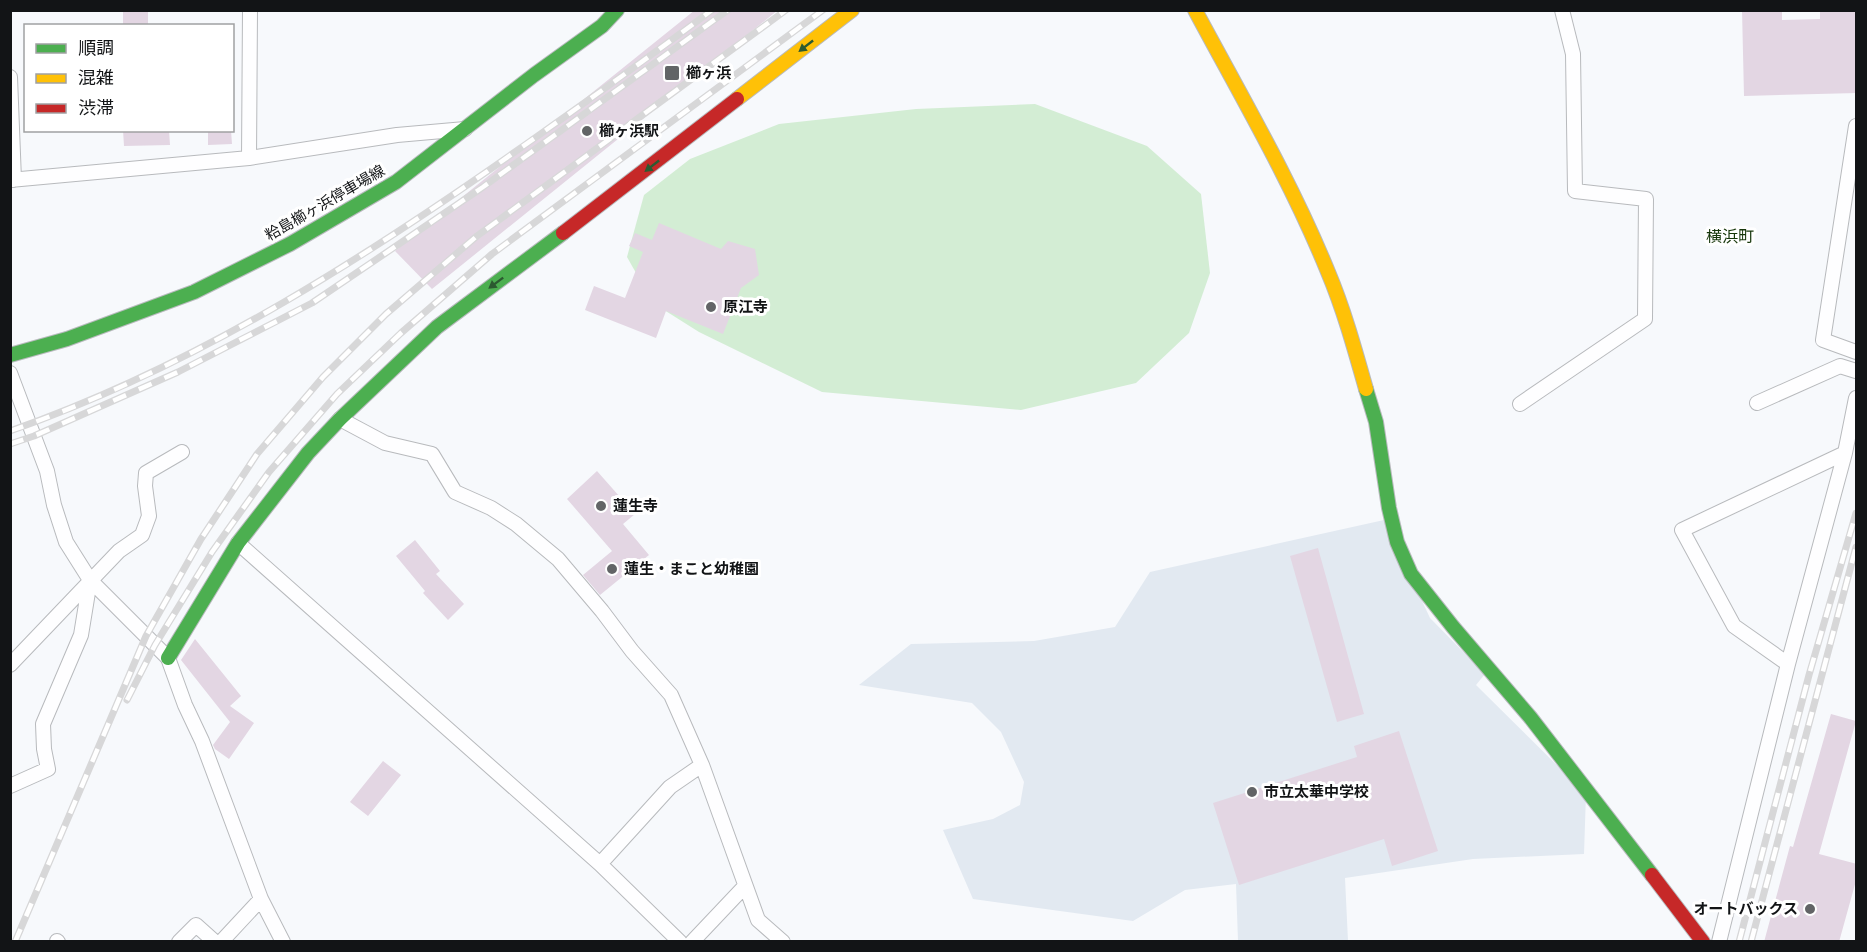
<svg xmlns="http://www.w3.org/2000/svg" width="1867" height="952" font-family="Raleway,'Noto Sans JP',sans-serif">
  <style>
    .built { fill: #e2e9f1 }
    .green { fill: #d3edd4 }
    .building { fill: #e3d6e3 }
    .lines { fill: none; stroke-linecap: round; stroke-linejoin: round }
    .street-casing { stroke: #b8babd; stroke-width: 16 }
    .fast-casing { stroke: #b8babd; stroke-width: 16 }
    .slow-casing { stroke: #b8babd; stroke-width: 16 }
    .jam-casing { stroke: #b8babd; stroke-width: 16 }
    .street { stroke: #fefeff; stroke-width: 14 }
    .fast { stroke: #4caf50; stroke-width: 14 }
    .slow { stroke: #ffc107; stroke-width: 14 }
    .jam { stroke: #c62828; stroke-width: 14 }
    .rail-casing { stroke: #d7d7d8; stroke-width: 7 }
    .rail { stroke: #fff; stroke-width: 4.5; stroke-dasharray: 14; stroke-linecap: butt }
    .oneway { fill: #2c5a30 }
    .poi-dot { fill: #626466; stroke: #fff; stroke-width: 2 }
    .labels { text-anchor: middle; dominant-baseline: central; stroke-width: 6; stroke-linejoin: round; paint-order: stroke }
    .poi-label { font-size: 15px; font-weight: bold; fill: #121416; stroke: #fff; text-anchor: start }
    .street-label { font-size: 15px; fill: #121416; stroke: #fff }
    .neighbourhood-label { font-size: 16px; fill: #16360a; stroke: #fff }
  </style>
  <rect width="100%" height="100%" fill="#f7f9fc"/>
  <!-- built -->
  <path class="built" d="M 1384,520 L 1430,618 L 1485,674 L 1476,685 L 1586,794 L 1584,854 L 1473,859 L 1345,878 L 1348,941 L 1238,941 L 1236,884 L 1185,890 L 1133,921 L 973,899 L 943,830 L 993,819 L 1020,805 L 1024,782 L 1001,732 L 972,703 L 859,685 L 911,644 L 1034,641 L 1115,627 L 1150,572 Z"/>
  <!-- green -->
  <path class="green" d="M 1035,104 L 1147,146 L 1201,194 L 1210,273 L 1189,333 L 1136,383 L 1021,410 L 822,392 L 699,332 L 653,303 L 627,257 L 644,195 L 690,159 L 779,124 L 916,109 Z"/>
  <!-- building -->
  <path class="building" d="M 123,10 L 148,10 L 148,26 L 123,26 Z
    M 695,10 L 778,10 L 432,289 L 395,251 Z
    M 1742,10 L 1782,10 L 1782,20 L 1820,19 L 1820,10 L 1857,10 L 1857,93 L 1744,96 Z
    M 123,130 L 169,130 L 170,145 L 124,146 Z
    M 208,130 L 231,130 L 232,144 L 208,145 Z
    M 659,223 L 721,249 L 728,241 L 755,249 L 759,275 L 741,288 L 723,334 L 666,311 L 656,338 L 585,310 L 594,286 L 625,298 L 643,252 L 629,246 L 635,233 L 652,240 Z
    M 597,471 L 635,514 L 623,524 L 649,555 L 600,595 L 583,575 L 612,551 L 567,499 Z
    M 415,540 L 440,571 L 436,574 L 464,604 L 448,620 L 423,593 L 425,591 L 396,556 Z
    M 1318,548 L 1364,714 L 1337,722 L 1290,556 Z
    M 195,639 L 241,696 L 230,706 L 254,723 L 229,759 L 215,749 L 213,745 L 230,722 L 181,660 Z
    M 1831,714 L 1856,721 L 1819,854 L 1857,864 L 1857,877 L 1839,942 L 1764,942 L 1790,846 L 1793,847 Z
    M 1399,731 L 1438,851 L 1392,866 L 1384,839 L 1239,885 L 1213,803 L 1357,757 L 1354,746 Z
    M 383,761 L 401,775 L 368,816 L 350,802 Z"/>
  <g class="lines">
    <defs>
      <path id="street" d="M 10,77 L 14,180
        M 1856,126 L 1823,340 L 1856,352
        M 249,158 L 250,10
        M 10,180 L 249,158 L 397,135 L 465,129
        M 10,373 L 47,471 L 54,505 L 66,542 L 90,580 L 168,658 L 185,705 L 202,741 L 261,899 L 283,942
        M 1757,403 L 1840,366 L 1856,371
        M 1520,404 L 1645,319 L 1646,199 L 1575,191 L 1573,54 L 1562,10
        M 340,419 L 385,443 L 432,454 L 455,492 L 491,508 L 516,524 L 558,559 L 602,611 L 632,651 L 671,695 L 702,765 L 758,920 L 783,942
        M 238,543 L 600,864 L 680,942
        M 1788,664 L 1734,626 L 1682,530 L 1845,453
        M 10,665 L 119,551 L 142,535 L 149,516 L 145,486 L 146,473 L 182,452
        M 10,786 L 48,769 L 44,749 L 43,724 L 81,635 L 90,580
        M 600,864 L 670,787 L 702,765
        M 57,941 L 58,942
        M 179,942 L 196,925 L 215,942
        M 221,942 L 261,899
        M 692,942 L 745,886
        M 1719,942 L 1788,664 L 1845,453 L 1856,398"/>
      <path id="fast" d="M 10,355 L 67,339 L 194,292 L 290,244 L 396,182 L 534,75 L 602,26 L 617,10
        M 1366,389 L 1376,422 L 1389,508 L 1397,542 L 1411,574 L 1453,627 L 1530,717 L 1652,875
        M 168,658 L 238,543 L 308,453 L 340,419 L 437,327 L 563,233"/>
      <path id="slow" d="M 1195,10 C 1241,96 1291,181 1328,272 C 1344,310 1355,350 1366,389
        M 737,99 L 852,10"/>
      <path id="jam" d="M 563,233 L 737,99
        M 1652,875 L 1703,942"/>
    </defs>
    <!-- street casing -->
    <use href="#street" class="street-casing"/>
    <!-- fast casing -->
    <use href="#fast" class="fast-casing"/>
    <!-- slow casing -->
    <use href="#slow" class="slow-casing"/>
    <!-- jam casing -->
    <use href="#jam" class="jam-casing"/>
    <!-- street -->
    <use href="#street" class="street"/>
    <!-- fast -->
    <use href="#fast" class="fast"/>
    <!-- slow -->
    <use href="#slow" class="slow"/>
    <!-- jam -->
    <use href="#jam" class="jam"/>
    <defs>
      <path id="rail" d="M 10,431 C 202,364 374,252 539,135 C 597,94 655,53 712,10
        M 10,444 L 34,436 L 178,372 L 312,303 L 483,187 L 728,10
        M 127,700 L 155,645 L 212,552 L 269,472 L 337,394 L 401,333 L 492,254 L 823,10
        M 15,942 L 146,636 L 201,539 L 257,454 L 323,377 L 386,314 L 477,236 L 786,10
        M 1739,942 L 1809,675 L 1856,513
        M 1751,942 L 1856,547"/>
    </defs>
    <!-- rail casing -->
    <use href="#rail" class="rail-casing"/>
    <!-- rail -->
    <use href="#rail" class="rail"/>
  </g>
  <!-- one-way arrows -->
  <defs><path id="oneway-solid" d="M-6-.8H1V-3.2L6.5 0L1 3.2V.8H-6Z" transform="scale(1.5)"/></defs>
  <g class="oneway">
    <use href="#oneway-solid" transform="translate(806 46) rotate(142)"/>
    <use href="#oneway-solid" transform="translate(652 166) rotate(142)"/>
    <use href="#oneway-solid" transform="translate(496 283) rotate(143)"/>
  </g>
  <!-- markers -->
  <g class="poi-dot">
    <rect x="664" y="65" width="16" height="16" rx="3"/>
    <circle cx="587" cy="131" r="6"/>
    <circle cx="711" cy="307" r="6"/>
    <circle cx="601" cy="506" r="6"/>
    <circle cx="612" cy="569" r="6"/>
    <circle cx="1252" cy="792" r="6"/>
    <circle cx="1810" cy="909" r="6"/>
  </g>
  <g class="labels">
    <!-- poi labels -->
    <g class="poi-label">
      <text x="686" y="73">櫛ヶ浜</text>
      <text x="599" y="131">櫛ヶ浜駅</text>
      <text x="723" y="307">原江寺</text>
      <text x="613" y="506">蓮生寺</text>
      <text x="624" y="569">蓮生・まこと幼稚園</text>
      <text x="1264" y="792">市立太華中学校</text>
      <text x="1798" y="909" text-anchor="end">オートバックス</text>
    </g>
    <!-- street labels -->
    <g class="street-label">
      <text transform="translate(325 203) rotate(-30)">粭島櫛ヶ浜停車場線</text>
    </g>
    <!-- neighbourhood labels -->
    <g class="neighbourhood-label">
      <text x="1730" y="236">横浜町</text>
    </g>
  </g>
  <!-- border -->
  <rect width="1867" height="952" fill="none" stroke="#121416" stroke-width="24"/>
  <!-- legend -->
  <rect x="24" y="24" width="210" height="108" fill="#ffffff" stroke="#a0a1a2" stroke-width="1.5"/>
  <rect x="36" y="44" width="30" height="9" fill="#4caf50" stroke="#a0a1a2" stroke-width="1.5"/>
  <text x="78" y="54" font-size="18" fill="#121416">順調</text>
  <rect x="36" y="74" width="30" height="9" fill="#ffc107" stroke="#a0a1a2" stroke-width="1.5"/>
  <text x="78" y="84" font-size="18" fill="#121416">混雑</text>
  <rect x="36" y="104" width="30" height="9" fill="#c62828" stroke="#a0a1a2" stroke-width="1.5"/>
  <text x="78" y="114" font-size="18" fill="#121416">渋滞</text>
</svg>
